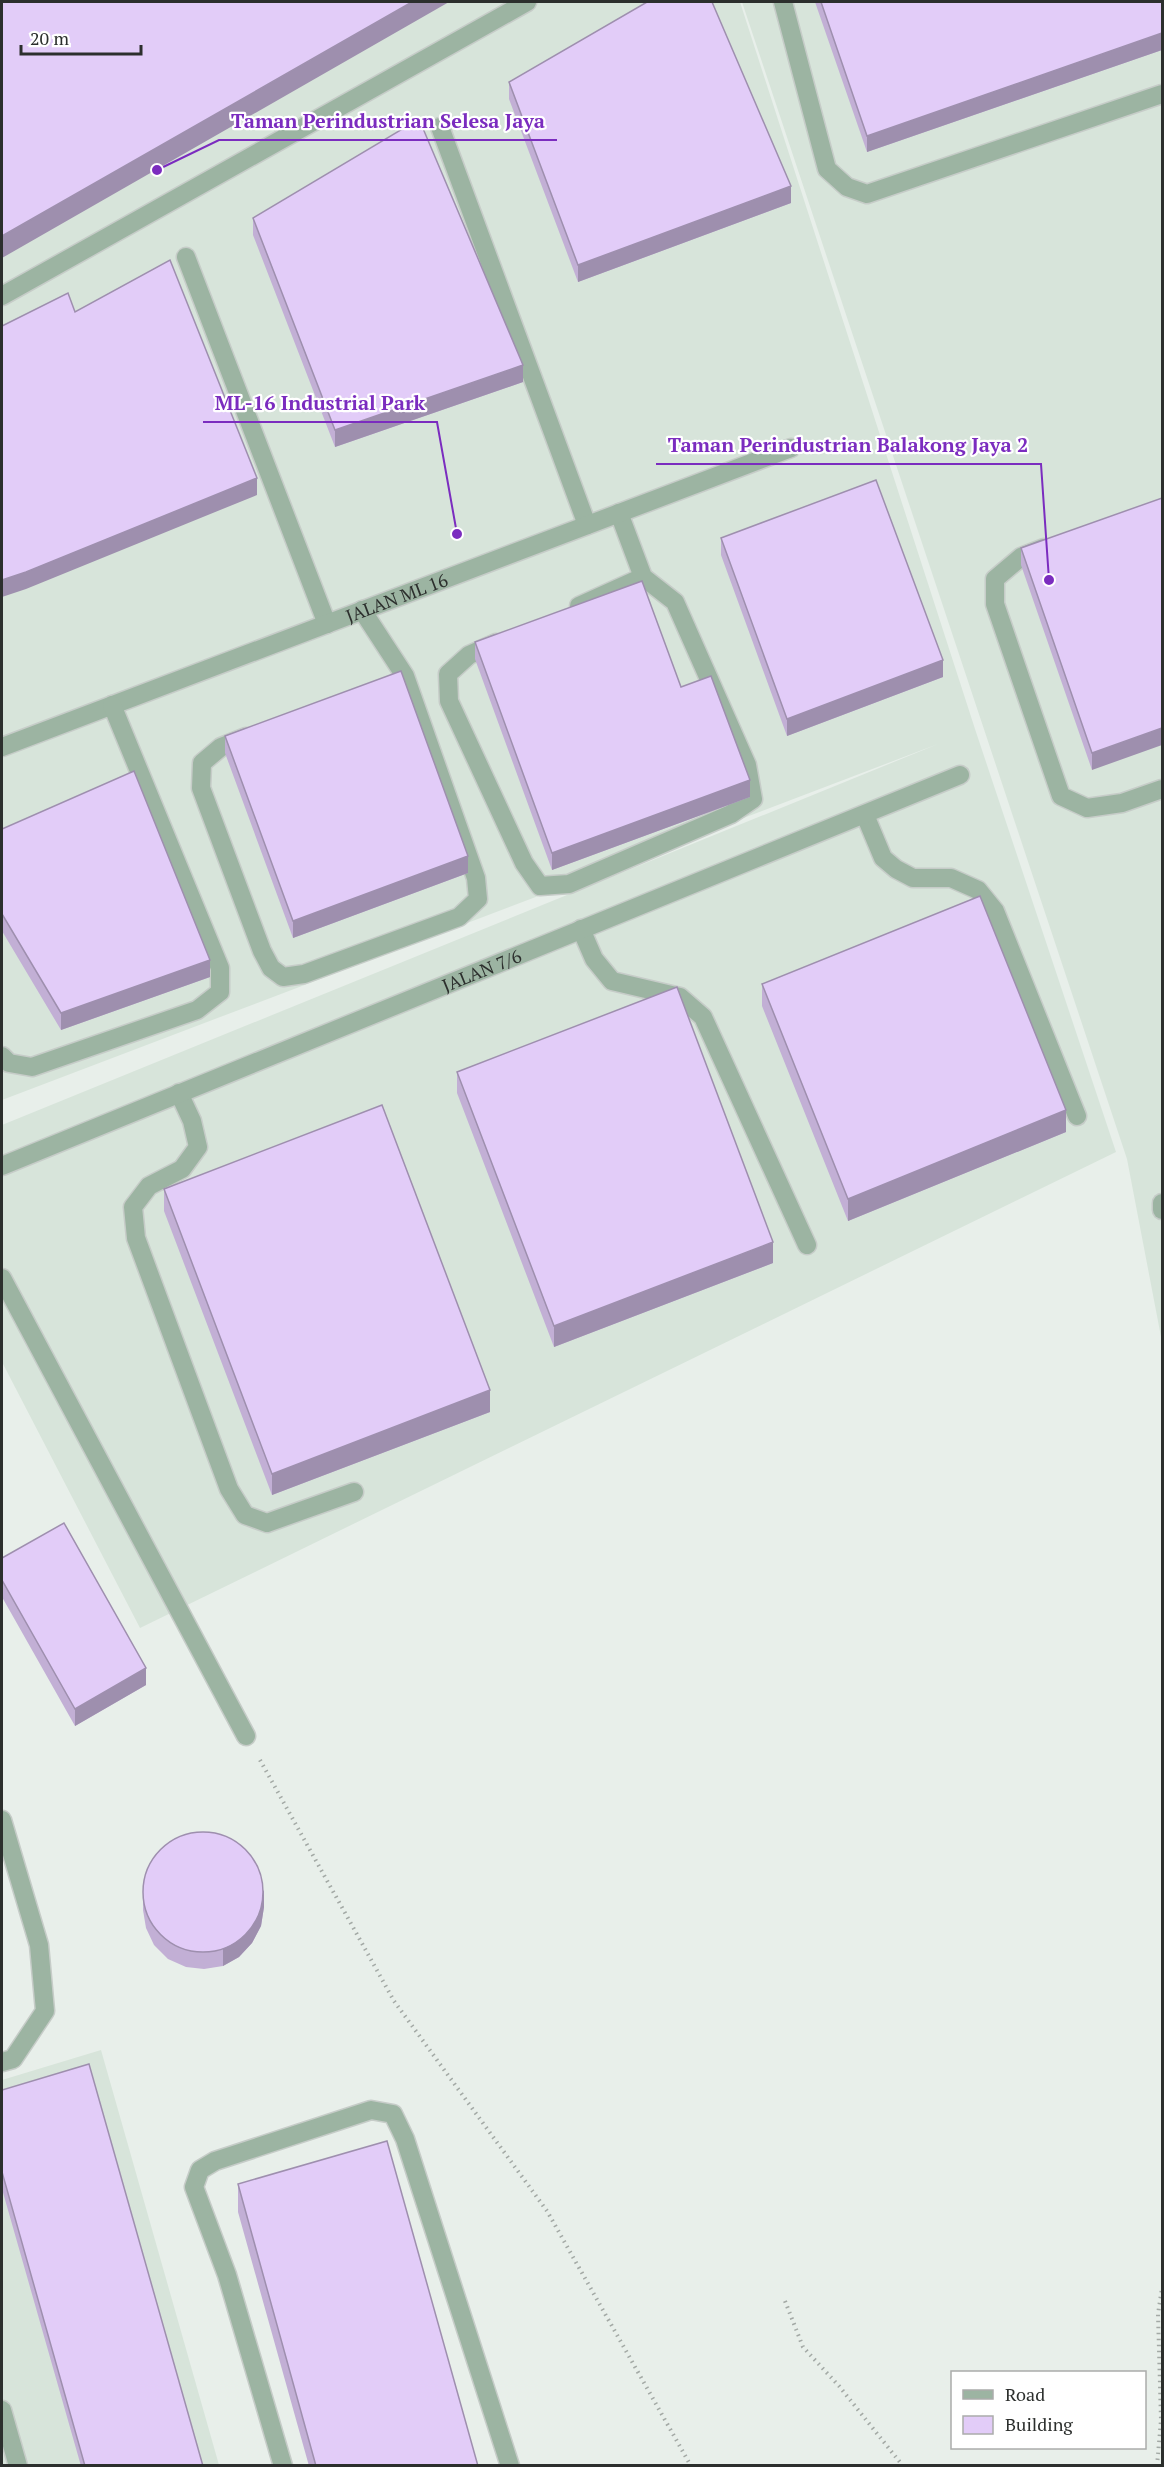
<svg xmlns="http://www.w3.org/2000/svg" width="1164" height="2467" font-family="'PT Serif',serif">
  <style>
    .built { fill: #d7e4da }
    .lines { fill: none; stroke-linecap: round; stroke-linejoin: round }
    .minor-casing { stroke: #c6ccc8; stroke-width: 21 }
    .path { stroke: #a3a9a5; stroke-width: 4; stroke-dasharray: 1.5 4.5; stroke-linecap: butt }
    .minor { stroke: #9cb4a2; stroke-width: 18 }
    .wall { fill: #c2afd5 }
    .shaded-wall { fill: #9e8fae }
    .building { fill: #e2ccf8; stroke: #9e8fae; stroke-width: 1.5 }
    .labels { text-anchor: middle; dominant-baseline: central; stroke-width: 4.5; stroke-linejoin: round; paint-order: stroke }
    .street-label { font-size: 18px; fill: #2c2f2d; stroke: #fff }
    .leader { fill: none; stroke: #7b2cbf; stroke-width: 2 }
    .callout-dot { fill: #7b2cbf; stroke: #fff; stroke-width: 2 }
    .callout-label { font-size: 20px; text-anchor: middle; font-weight: bold; fill: #7b2cbf; stroke: #fff; stroke-width: 4.5; stroke-linejoin: round; paint-order: stroke }
  </style>
  <rect width="100%" height="100%" fill="#e8efea"/>
  <!-- built -->
  <path class="built" d="M 2,2 L 740,2 L 975,729 L 1116,1152 L 140,1628 L 2,1362 L 2,1125 L 938,744 L 2,1100 Z
    M 742,2 L 1162,2 L 1162,1342 L 1127,1159 Z
    M 101,2050 L 219,2465 L 2,2466 L 2,2080 Z"/>
  <g class="lines">
    <defs>
      <g id="minor">
        <path d="M 783,2 L 827,169 L 847,187 L 867,194 L 1162,94"/>
        <path d="M 440,127 L 587,525"/>
        <path d="M 186,257 L 327,624"/>
        <path d="M 2,296 L 527,2"/>
        <path d="M 1044,548 L 1021,557 L 995,579 L 995,604 L 1061,796 L 1087,808 L 1122,803 L 1162,789"/>
        <path d="M 579,606 L 643,577"/>
        <path d="M 496,643 L 469,655 L 448,674 L 449,701 L 524,863 L 540,886 L 569,884 L 731,814 L 753,799 L 747,765 L 675,602 L 643,577 L 619,513"/>
        <path d="M 246,737 L 221,747 L 202,763 L 201,788 L 262,951 L 271,968 L 283,977 L 304,974 L 459,917 L 478,899 L 476,878 L 405,676 L 362,610"/>
        <path id="s1" d="M 2,747 L 791,448"/>
        <path d="M 865,815 L 883,858 L 896,869 L 913,878 L 951,878 L 978,890 L 995,911 L 1077,1116"/>
        <path d="M 581,929 L 594,959 L 612,981 L 680,997 L 703,1017 L 807,1245"/>
        <path d="M 2,1056 L 9,1063 L 32,1067 L 197,1010 L 220,992 L 220,968 L 112,705"/>
        <path d="M 179,1093 L 192,1121 L 198,1147 L 182,1169 L 149,1186 L 133,1207 L 136,1238 L 229,1489 L 245,1515 L 267,1523 L 354,1492"/>
        <path id="s2" d="M 2,1166 L 960,775"/>
        <path d="M 1162,1203 L 1162,1210"/>
        <path d="M 2,1278 L 246,1736"/>
        <path d="M 2,1820 L 39,1945 L 45,2011 L 13,2059 L 2,2062"/>
        <path d="M 2,2410 L 18,2466"/>
        <path d="M 283,2466 L 227,2275 L 194,2187 L 200,2170 L 215,2161 L 371,2110 L 393,2114 L 405,2139 L 510,2466"/>
      </g>
    </defs>
    <!-- minor casing -->
    <use href="#minor" class="minor-casing"/>
    <!-- path -->
    <path class="path" d="M 260,1760 L 394,2001 L 547,2211 L 691,2466
      M 785,2301 L 803,2347 L 839,2386 L 903,2466
      M 1157,2466 L 1161,2420 L 1158,2314 L 1162,2288"/>
    <!-- minor -->
    <use href="#minor" class="minor"/>
  </g>
  <!-- wall -->
  <path class="wall" d="M 815,2 L 1162,2 L 1162,50 L 867,152 Z
    M 509,82 L 791,203 L 578,282 L 509,99 Z
    M 253,218 L 523,382 L 335,447 L 253,235 Z
    M 1162,498 L 1092,770 L 1021,565 L 1021,548 Z
    M 721,538 L 943,677 L 787,736 L 721,555 Z
    M 475,642 L 681,687 L 750,797 L 552,870 L 475,659 Z
    M 225,736 L 468,873 L 293,938 L 225,753 Z
    M 2,829 L 210,977 L 61,1030 L 2,931 Z
    M 762,984 L 1066,1132 L 848,1221 L 762,1006 Z
    M 457,1072 L 773,1263 L 554,1347 L 457,1093 Z
    M 164,1189 L 490,1412 L 272,1495 L 164,1211 Z
    M 2,1558 L 146,1685 L 75,1726 L 2,1597 Z
    M 143,1893 L 264,1907 L 261,1926 L 252,1943 L 239,1957 L 223,1966 L 204,1969 L 186,1967 L 168,1959 L 154,1945 L 146,1928 L 143,1910 Z
    M 2,2090 L 203,2466 L 81,2466 L 2,2189 Z
    M 238,2184 L 478,2466 L 309,2466 L 238,2212 Z"/>
  <!-- shaded-wall -->
  <path class="shaded-wall" d="M 412,2 L 449,2 L 2,258 L 2,236 Z
    M 1162,33 L 1162,50 L 867,152 L 867,136 Z
    M 791,186 L 791,203 L 578,282 L 578,265 Z
    M 523,365 L 523,382 L 335,447 L 335,430 Z
    M 257,478 L 257,495 L 26,589 L 2,597 L 2,580 Z
    M 943,660 L 943,677 L 787,736 L 787,719 Z
    M 1162,728 L 1162,745 L 1092,770 L 1092,753 Z
    M 750,780 L 750,797 L 552,870 L 552,853 Z
    M 468,856 L 468,873 L 293,938 L 293,921 Z
    M 210,960 L 210,977 L 61,1030 L 61,1013 Z
    M 1066,1110 L 1066,1132 L 848,1221 L 848,1199 Z
    M 773,1242 L 773,1263 L 554,1347 L 554,1326 Z
    M 490,1390 L 490,1412 L 272,1495 L 272,1474 Z
    M 146,1668 L 146,1685 L 75,1726 L 75,1709 Z
    M 264,1890 L 264,1907 L 261,1926 L 252,1943 L 239,1957 L 223,1966 L 223,1949 Z"/>
  <!-- building -->
  <path class="building" d="M 2,2 L 412,2 L 2,236 Z
    M 647,2 L 712,2 L 791,186 L 578,265 L 509,82 Z
    M 821,2 L 1162,2 L 1162,33 L 867,136 Z
    M 419,119 L 523,365 L 335,430 L 253,218 Z
    M 170,260 L 257,478 L 26,572 L 2,580 L 2,326 L 68,293 L 75,312 Z
    M 876,480 L 943,660 L 787,719 L 721,538 Z
    M 1162,498 L 1162,728 L 1092,753 L 1021,548 Z
    M 642,581 L 681,687 L 711,676 L 750,780 L 552,853 L 475,642 Z
    M 401,671 L 468,856 L 293,921 L 225,736 Z
    M 134,771 L 210,960 L 61,1013 L 2,914 L 2,829 Z
    M 980,896 L 1066,1110 L 848,1199 L 762,984 Z
    M 677,987 L 773,1242 L 554,1326 L 457,1072 Z
    M 382,1105 L 490,1390 L 272,1474 L 164,1189 Z
    M 64,1523 L 146,1668 L 75,1709 L 2,1580 L 2,1558 Z
    M143 1892a60 60 0 1 1 120 0a60 60 0 1 1-120 0Z
    M 89,2064 L 203,2466 L 85,2466 L 2,2172 L 2,2090 Z
    M 387,2141 L 478,2466 L 316,2466 L 238,2184 Z"/>
  <g class="labels">
    <!-- street labels -->
    <g class="street-label">
      <text stroke="none"><textPath href="#s1" startOffset="422">JALAN ML 16</textPath></text>
      <text stroke="none"><textPath href="#s2" startOffset="518">JALAN 7/6</textPath></text>
    </g>
  </g>
  <!-- callouts -->
  <path class="leader" d="M157 170L219 140H557M457 534L437 422H203M1049 580L1041 464H656"/>
  <g class="callout-dot">
    <circle cx="157" cy="170" r="6"/>
    <circle cx="457" cy="534" r="6"/>
    <circle cx="1049" cy="580" r="6"/>
  </g>
  <g class="callout-label">
    <text x="388" y="128">Taman Perindustrian Selesa Jaya</text>
    <text x="320" y="410">ML-16 Industrial Park</text>
    <text x="848" y="452">Taman Perindustrian Balakong Jaya 2</text>
  </g>
  <!-- border -->
  <rect width="1164" height="2467" fill="none" stroke="#2c2f2d" stroke-width="6"/>
  <!-- legend -->
  <rect x="951" y="2371" width="195" height="78" fill="#ffffff" stroke="#abacab" stroke-width="1.5"/>
  <rect x="963" y="2390" width="30" height="9" fill="#9cb4a2" stroke="#abacab" stroke-width="1.5"/>
  <text x="1005" y="2401" font-size="18" fill="#2c2f2d">Road</text>
  <rect x="963" y="2416" width="30" height="18" fill="#e2ccf8" stroke="#abacab" stroke-width="1.5"/>
  <text x="1005" y="2431" font-size="18" fill="#2c2f2d">Building</text>
  <!-- scale -->
  <path d="M21 45v9h120v-9" fill="none" stroke="#2c2f2d" stroke-width="3"/>
  <text x="30" y="45" font-size="18" fill="#2c2f2d" stroke="#ffffff" stroke-width="4.5" paint-order="stroke">20 m</text>
</svg>
